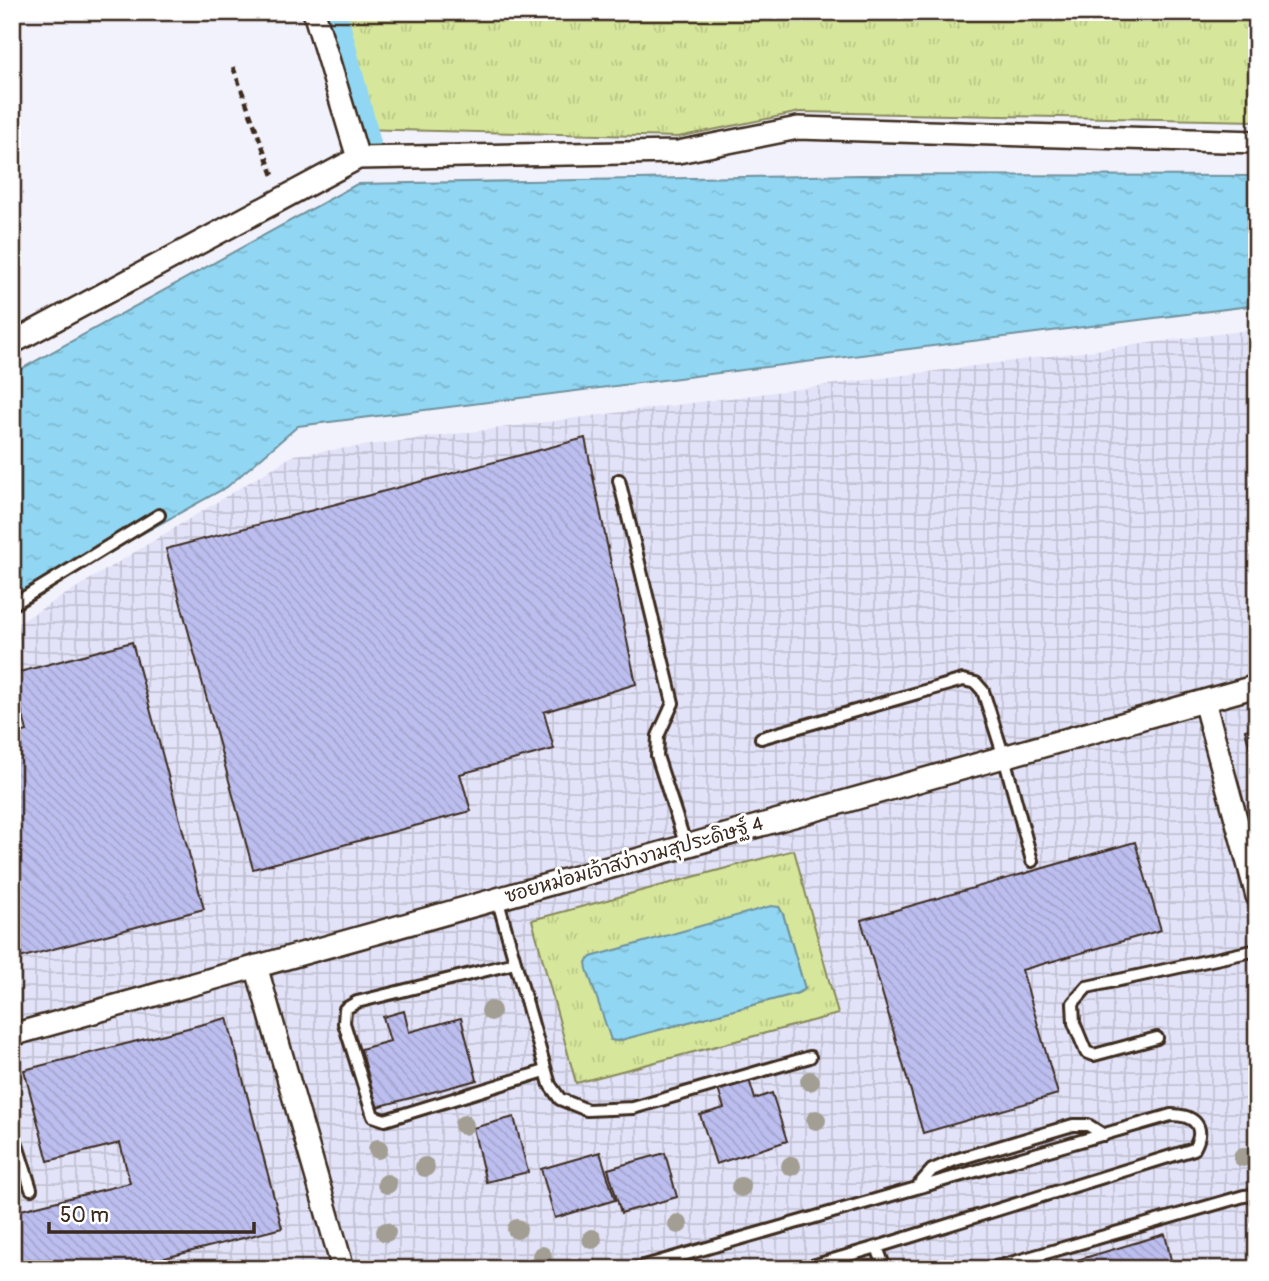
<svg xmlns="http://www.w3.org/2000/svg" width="1269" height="1281" font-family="Pangolin,'Playpen Sans Thai',sans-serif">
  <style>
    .industrial { fill: url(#industrial-grid) }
    .grass { fill: url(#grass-tufts); stroke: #88885c; stroke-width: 2; fill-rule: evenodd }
    .water { fill: url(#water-ripples); stroke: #6f929e; stroke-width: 2 }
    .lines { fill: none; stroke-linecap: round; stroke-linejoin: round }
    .canal { stroke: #91d7f3; stroke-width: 28 }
    .building { fill: url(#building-back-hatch); stroke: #3b2a1e; stroke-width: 2 }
    .service-casing { stroke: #3b2a1e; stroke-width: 16 }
    .minor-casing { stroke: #3b2a1e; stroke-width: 26 }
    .path { stroke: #3b2a1e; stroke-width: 4.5; stroke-dasharray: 7 5; stroke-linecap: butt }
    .service { stroke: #fff; stroke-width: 10 }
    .minor { stroke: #fff; stroke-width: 21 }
    .tree { fill: #a39e93 }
    .labels { text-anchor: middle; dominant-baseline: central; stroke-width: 6; stroke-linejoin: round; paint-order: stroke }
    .street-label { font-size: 19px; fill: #3b2a1e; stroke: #fff }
  </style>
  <defs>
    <pattern id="industrial-grid" width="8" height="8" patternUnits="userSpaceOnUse" patternTransform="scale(1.75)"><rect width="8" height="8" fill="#e2e2f8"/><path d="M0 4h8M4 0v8" fill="none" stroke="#c3c2d4"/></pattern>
    <pattern id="grass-tufts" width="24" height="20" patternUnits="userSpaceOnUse" patternTransform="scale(1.75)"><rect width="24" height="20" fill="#d6e79b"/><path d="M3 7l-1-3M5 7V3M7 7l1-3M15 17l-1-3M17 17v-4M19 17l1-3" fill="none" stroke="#b9c685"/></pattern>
    <pattern id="water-ripples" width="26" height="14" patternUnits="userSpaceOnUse" patternTransform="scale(1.75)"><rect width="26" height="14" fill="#91d7f3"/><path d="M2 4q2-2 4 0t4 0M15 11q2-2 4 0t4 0" fill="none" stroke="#7eb9d0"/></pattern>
    <pattern id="building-back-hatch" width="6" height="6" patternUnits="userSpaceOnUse" patternTransform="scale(1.75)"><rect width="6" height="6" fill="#bcbeef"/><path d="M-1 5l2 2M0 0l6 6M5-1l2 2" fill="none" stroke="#a2a3cc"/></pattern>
  </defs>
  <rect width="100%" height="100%" fill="#f2f2fc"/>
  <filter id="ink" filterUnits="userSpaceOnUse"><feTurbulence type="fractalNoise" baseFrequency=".0143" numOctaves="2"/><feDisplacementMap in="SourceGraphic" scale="14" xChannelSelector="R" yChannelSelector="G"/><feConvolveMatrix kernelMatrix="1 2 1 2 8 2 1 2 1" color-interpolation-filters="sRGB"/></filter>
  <g filter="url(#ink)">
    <!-- industrial -->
    <path class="industrial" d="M 1257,329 L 1257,1269 L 12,1269 L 12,627 L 294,455 Z"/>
    <!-- grass -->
    <path class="grass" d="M 327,12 L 1257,12 L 1257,121 L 800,112 L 678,137 L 357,129 Z
      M 794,850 L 838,1014 L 576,1083 L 532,920 ZM 779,907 L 783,914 L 805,989 L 798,993 L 617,1041 L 611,1040 Z"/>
    <!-- water -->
    <path class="water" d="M 861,175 L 1257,176 L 1257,305 L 298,426 L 227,487 L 12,605 L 12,374 L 357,184 Z
      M 771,906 L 779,907 L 783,914 L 805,989 L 798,993 L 617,1041 L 611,1040 L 587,969 L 586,962 L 591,957 Z"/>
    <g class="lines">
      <!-- canal -->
      <path class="canal" d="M 333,12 L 367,144"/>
    </g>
    <!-- building -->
    <path class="building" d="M 585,438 L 636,684 L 544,712 L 554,749 L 460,774 L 471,811 L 253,869 L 166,549 Z
      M 132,642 L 204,909 L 12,960 L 12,735 L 27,731 L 12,674 Z
      M 1257,727 L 1257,774 L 1245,730 Z
      M 1135,842 L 1161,930 L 1022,970 L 1058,1094 L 923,1133 L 861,920 Z
      M 404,1011 L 409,1032 L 461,1018 L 477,1080 L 377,1107 L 361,1049 L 390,1041 L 383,1017 Z
      M 227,1018 L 282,1228 L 122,1269 L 12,1269 L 12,1209 L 13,1212 L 130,1183 L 120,1143 L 48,1161 L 24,1070 Z
      M 748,1076 L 755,1099 L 772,1093 L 787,1141 L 716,1164 L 700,1115 L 724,1108 L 717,1086 Z
      M 514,1117 L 528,1172 L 486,1182 L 473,1128 Z
      M 600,1152 L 615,1200 L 555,1218 L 541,1169 Z
      M 665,1153 L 677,1197 L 621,1213 L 608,1169 Z
      M 1165,1234 L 1173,1269 L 1047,1269 Z"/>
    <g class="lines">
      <defs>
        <path id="service" d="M 619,480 L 673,703 L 658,736 L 657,756 L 686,846
          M 12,605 L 159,515
          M 761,738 L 963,680 L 976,683 L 983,691 L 1004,757 L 1032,861
          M 497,898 L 550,1085 L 560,1099 L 587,1110 L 633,1108 L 810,1057
          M 515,963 L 357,1002 L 345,1009 L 344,1023 L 373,1116 L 385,1120 L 545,1071
          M 1157,1038 L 1094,1055 L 1086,1052 L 1074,1023 L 1073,1003 L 1087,987 L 1257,950
          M 12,1129 L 31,1189
          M 917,1187 L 932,1170 L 955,1160 L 1073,1125 L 1088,1125 L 1104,1135
          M 634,1269 L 1171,1115 C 1194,1115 1207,1126 1194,1149 L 877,1247
          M 802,1269 L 877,1247 L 885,1269
          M 990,1269 L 1244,1196 L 1257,1195"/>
        <path id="minor" d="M 314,12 L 358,158
          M 12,343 L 358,158 L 678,152 L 798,128 L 1257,142
          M 1204,701 L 1257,896
          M 256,966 L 343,1269
          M 12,1035 L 1257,686"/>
      </defs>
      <!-- service casing -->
      <use href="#service" class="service-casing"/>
      <!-- minor casing -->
      <use href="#minor" class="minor-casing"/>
      <!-- path -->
      <path class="path" d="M 233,67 L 274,178"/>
      <!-- service -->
      <use href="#service" class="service"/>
      <!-- minor -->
      <use href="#minor" class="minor"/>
    </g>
    <!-- trees -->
    <g class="tree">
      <circle cx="491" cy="1011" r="10"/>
      <circle cx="810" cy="1081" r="10"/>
      <circle cx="816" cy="1120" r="10"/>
      <circle cx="464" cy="1125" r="10"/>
      <circle cx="378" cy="1149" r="10"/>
      <circle cx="1243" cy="1157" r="10"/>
      <circle cx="791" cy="1166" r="10"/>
      <circle cx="425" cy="1167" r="10"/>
      <circle cx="387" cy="1184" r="10"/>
      <circle cx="741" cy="1187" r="10"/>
      <circle cx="678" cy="1224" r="10"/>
      <circle cx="517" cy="1229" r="10"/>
      <circle cx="386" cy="1232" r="10"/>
      <circle cx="592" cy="1239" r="10"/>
      <circle cx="542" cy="1256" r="10"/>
    </g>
  </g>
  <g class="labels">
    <!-- street labels -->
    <g class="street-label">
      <text transform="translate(634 860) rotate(-16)">ซอยหม่อมเจ้าสง่างามสุประดิษฐ์ 4</text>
    </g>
  </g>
  <!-- margin -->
  <rect width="1269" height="1281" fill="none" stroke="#fff" stroke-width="42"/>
  <rect x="21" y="21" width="1227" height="1239" fill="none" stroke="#3b2a1e" stroke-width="2.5" filter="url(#ink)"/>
  <!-- scale -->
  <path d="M49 1222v10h205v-10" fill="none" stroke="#3b2a1e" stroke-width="3.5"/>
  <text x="60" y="1222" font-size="21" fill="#3b2a1e" stroke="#ffffff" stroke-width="5" paint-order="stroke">50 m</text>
</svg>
